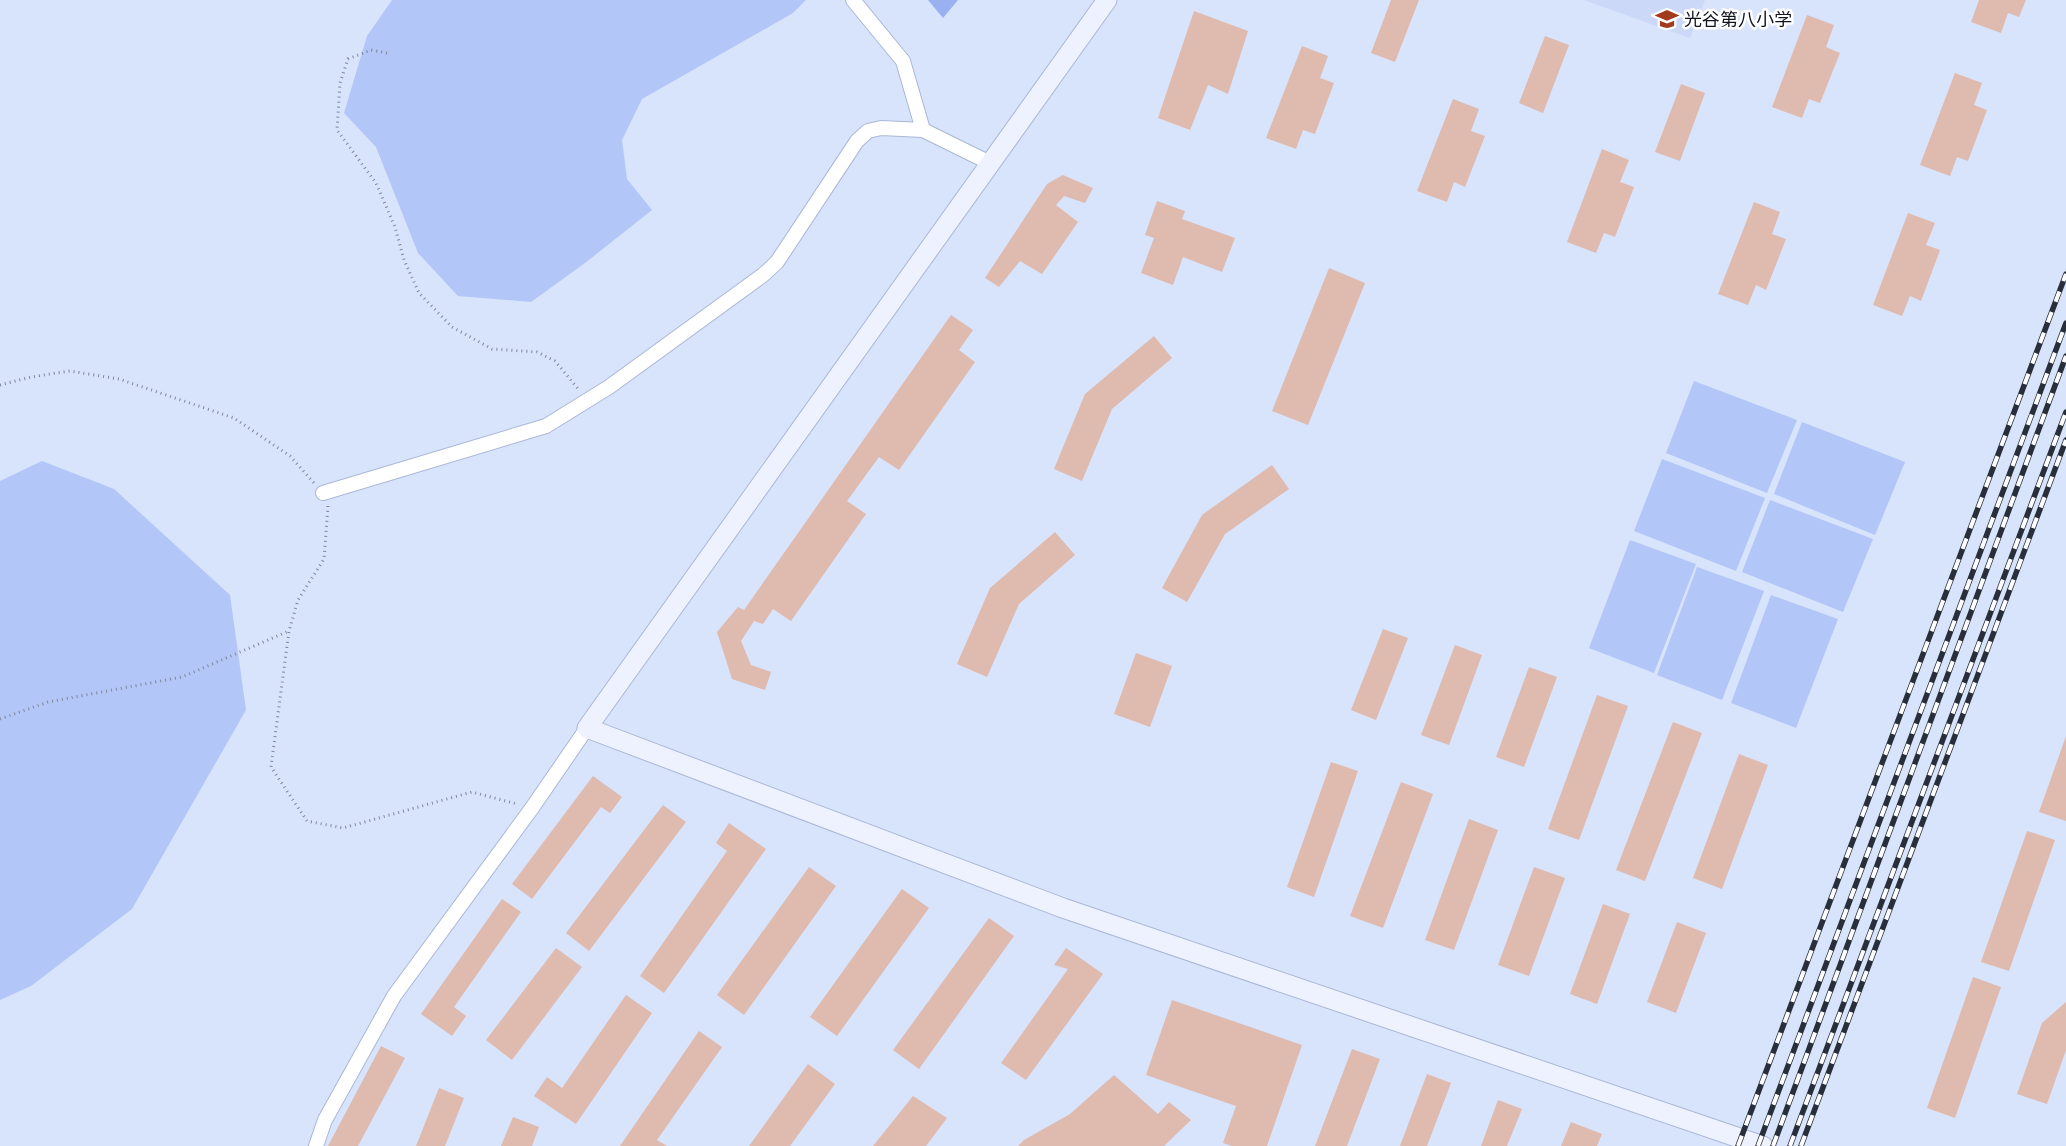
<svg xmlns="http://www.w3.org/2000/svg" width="2066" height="1146" font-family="Inter,'Noto Sans SC',sans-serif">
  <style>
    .built { fill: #cbd8f7 }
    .green { fill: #b2c6f7 }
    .water { fill: #99b1f0 }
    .building { fill: #dfbaaf }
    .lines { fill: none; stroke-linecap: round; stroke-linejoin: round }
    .street-casing { stroke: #aab7d6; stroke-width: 16 }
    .secondary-casing { stroke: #aab7d6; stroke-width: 21 }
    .path { stroke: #7f889a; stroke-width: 3; stroke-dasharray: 1 4; stroke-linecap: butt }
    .street { stroke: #fff; stroke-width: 14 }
    .secondary { stroke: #edf2fe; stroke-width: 19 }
    .rail-casing { stroke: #282e3a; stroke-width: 5.5 }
    .rail { stroke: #fff; stroke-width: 4; stroke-dasharray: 11; stroke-linecap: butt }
    .labels { text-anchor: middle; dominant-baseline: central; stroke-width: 5; stroke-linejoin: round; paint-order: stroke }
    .poi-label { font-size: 18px; fill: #0f141e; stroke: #fff; text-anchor: start }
  </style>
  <rect width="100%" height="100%" fill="#d8e3fc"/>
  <!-- built -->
  <path class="built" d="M 1584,0 L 1705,0 L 1690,38 Z"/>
  <!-- green -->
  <path class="green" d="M 392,0 L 806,0 L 793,13 L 642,99 L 622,140 L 627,179 L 652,210 L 585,263 L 531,302 L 458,296 L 418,253 L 376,147 L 344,113 L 367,36 Z
    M 1694,381 L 1797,420 L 1767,493 L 1666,453 Z
    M 1802,422 L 1905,462 L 1875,535 L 1774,494 Z
    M 1662,459 L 1765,498 L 1736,571 L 1634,531 Z
    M 42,461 L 114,489 L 230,595 L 246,710 L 132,909 L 31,986 L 0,1000 L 0,481 Z
    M 1770,500 L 1873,539 L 1843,612 L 1742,572 Z
    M 1630,540 L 1696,564 L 1654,673 L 1589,648 Z
    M 1697,567 L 1764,591 L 1722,700 L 1657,675 Z
    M 1771,595 L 1838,619 L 1796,728 L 1731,703 Z"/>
  <!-- water -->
  <path class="water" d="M 928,0 L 958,0 L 943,18 Z"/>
  <!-- building -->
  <path class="building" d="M 1391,0 L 1419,0 L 1395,62 L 1371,53 Z
    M 1979,0 L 2026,0 L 2019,17 L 2008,13 L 2001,33 L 1971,22 Z
    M 1194,11 L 1248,31 L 1228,94 L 1208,85 L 1190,130 L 1158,118 Z
    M 1807,15 L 1834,25 L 1826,47 L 1840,53 L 1820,103 L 1809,99 L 1802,118 L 1772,107 Z
    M 1545,36 L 1569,45 L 1543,113 L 1519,103 Z
    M 1302,46 L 1328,56 L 1320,78 L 1334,83 L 1315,134 L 1303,130 L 1296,149 L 1266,138 Z
    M 1955,73 L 1982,83 L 1974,105 L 1987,110 L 1968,161 L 1957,157 L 1950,176 L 1920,165 Z
    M 1681,84 L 1705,93 L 1680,161 L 1655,152 Z
    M 1453,99 L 1479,109 L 1471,131 L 1485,136 L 1465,187 L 1454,182 L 1447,202 L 1417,191 Z
    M 1602,149 L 1629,160 L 1620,182 L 1634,187 L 1615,237 L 1604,233 L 1596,253 L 1567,242 Z
    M 1063,175 L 1093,188 L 1085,203 L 1064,196 L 1056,205 L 1078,222 L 1042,274 L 1020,261 L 999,287 L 985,278 L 1047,184 Z
    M 1157,201 L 1185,211 L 1182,219 L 1235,238 L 1222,272 L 1183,257 L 1173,285 L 1141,273 L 1154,238 L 1145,235 Z
    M 1754,202 L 1780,212 L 1772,234 L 1786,239 L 1766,290 L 1756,285 L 1748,305 L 1718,294 Z
    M 1908,213 L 1935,223 L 1926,245 L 1940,250 L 1921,301 L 1910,296 L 1902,316 L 1873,305 Z
    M 1329,268 L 1365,283 L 1308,425 L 1272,411 Z
    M 951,315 L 973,330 L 959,350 L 975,362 L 899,470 L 879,457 L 847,501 L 866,514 L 791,621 L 773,609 L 763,624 L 754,621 L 741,641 L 751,665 L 771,672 L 765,690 L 732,679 L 717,632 L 738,607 L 744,610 Z
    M 1154,336 L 1172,358 L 1112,409 L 1082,481 L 1054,469 L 1085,394 Z
    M 1272,465 L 1289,489 L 1225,534 L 1187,602 L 1162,588 L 1202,515 Z
    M 1055,532 L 1075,555 L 1019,604 L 987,677 L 957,664 L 990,588 Z
    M 1383,629 L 1408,638 L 1376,720 L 1351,710 Z
    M 1455,645 L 1482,655 L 1449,745 L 1421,735 Z
    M 1136,653 L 1172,666 L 1150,727 L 1114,714 Z
    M 1529,667 L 1557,677 L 1524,767 L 1496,757 Z
    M 1597,695 L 1628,706 L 1579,840 L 1548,829 Z
    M 1673,722 L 1702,733 L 1645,881 L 1616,870 Z
    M 2066,736 L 2066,821 L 2039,812 Z
    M 1739,754 L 1768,765 L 1722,889 L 1693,878 Z
    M 1331,762 L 1358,771 L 1314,897 L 1287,887 Z
    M 593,776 L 622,797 L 610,813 L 601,807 L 532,899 L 512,884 Z
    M 1401,782 L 1433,794 L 1383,928 L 1350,916 Z
    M 663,805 L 686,822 L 589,951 L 566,933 Z
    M 1469,819 L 1498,830 L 1454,950 L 1425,940 Z
    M 729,823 L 766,849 L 664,993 L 640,976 L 727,851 L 716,843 Z
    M 2027,831 L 2055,840 L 2009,971 L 1981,962 Z
    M 809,867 L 836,886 L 744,1015 L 717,995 Z
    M 1534,867 L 1565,878 L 1529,976 L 1498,965 Z
    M 902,889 L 929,908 L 837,1036 L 810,1017 Z
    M 502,899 L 521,912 L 454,1007 L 466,1016 L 452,1036 L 421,1014 Z
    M 1603,904 L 1630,914 L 1597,1004 L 1570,994 Z
    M 989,918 L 1014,936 L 919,1069 L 893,1050 Z
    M 1677,922 L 1706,933 L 1676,1013 L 1647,1002 Z
    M 556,948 L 582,967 L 512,1060 L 486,1040 Z
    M 1066,948 L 1103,974 L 1026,1080 L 1001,1063 L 1068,969 L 1054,965 Z
    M 1973,977 L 2001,987 L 1955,1118 L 1927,1108 Z
    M 626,995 L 652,1013 L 576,1124 L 534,1096 L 547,1077 L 562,1088 Z
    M 1172,1000 L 1302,1045 L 1267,1146 L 1232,1146 L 1223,1143 L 1236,1106 L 1146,1075 Z
    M 2066,1002 L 2066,1050 L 2047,1104 L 2017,1094 L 2042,1023 Z
    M 699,1031 L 722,1047 L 657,1140 L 667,1146 L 620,1146 Z
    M 381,1046 L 405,1058 L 358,1146 L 328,1146 Z
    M 1352,1049 L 1380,1059 L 1347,1146 L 1315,1146 Z
    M 808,1064 L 835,1084 L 790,1146 L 749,1146 Z
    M 1427,1074 L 1451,1083 L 1427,1146 L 1400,1146 Z
    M 1114,1075 L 1158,1114 L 1169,1102 L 1191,1120 L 1164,1146 L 1018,1146 L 1024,1140 L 1070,1114 Z
    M 439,1088 L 464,1098 L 445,1146 L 416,1146 Z
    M 913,1096 L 947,1118 L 926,1146 L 873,1146 Z
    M 1498,1100 L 1522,1109 L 1507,1146 L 1481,1146 Z
    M 513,1117 L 539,1127 L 532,1146 L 501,1146 Z
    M 1571,1122 L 1602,1134 L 1597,1146 L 1561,1146 Z"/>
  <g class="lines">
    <defs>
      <path id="street" d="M 853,0 L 903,61 L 923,130
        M 323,493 L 546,426 L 609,387 L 763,275 L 777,262 L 857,141 L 868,131 L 881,128 L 923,130 L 990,163
        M 316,1146 L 325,1120 L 394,996 L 532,808 L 587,728"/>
      <path id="secondary" d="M 1107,0 L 587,728 L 1063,908 L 1763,1146"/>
    </defs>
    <!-- street casing -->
    <use href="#street" class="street-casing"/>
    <!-- secondary casing -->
    <use href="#secondary" class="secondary-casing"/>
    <!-- path -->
    <path class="path" d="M 387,53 L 371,50 L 348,59 L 340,83 L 337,130 L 376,183 L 395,227 L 404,260 L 419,293 L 452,327 L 492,349 L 537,352 L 555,361 L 579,390
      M 0,385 L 31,377 L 70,371 L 119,379 L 234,418 L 290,456 L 315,484
      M 328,506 L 324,559 L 298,600 L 289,631 L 271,767 L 307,821 L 343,828 L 472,792 L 517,804
      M 0,719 L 48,702 L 182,677 L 289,631"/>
    <!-- street -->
    <use href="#street" class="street"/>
    <!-- secondary -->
    <use href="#secondary" class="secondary"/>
    <defs>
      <path id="rail" d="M 1738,1146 L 2066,274
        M 1758,1146 L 2066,323
        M 1773,1146 L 2066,356
        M 1790,1146 L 2066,412
        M 1801,1146 L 2066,440"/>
    </defs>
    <!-- rail casing -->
    <use href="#rail" class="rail-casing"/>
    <!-- rail -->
    <use href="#rail" class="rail"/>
  </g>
  <!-- icons -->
  <defs>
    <symbol id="school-bare" viewBox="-9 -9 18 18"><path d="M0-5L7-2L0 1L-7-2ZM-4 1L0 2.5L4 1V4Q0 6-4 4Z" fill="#a23a1e" stroke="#fff" stroke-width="2.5" paint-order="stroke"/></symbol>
  </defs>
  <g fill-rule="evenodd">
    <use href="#school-bare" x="1651" y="3" width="32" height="32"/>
  </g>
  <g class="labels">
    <!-- poi labels -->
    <g class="poi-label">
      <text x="1684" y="19">光谷第八小学</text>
    </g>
  </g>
</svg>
